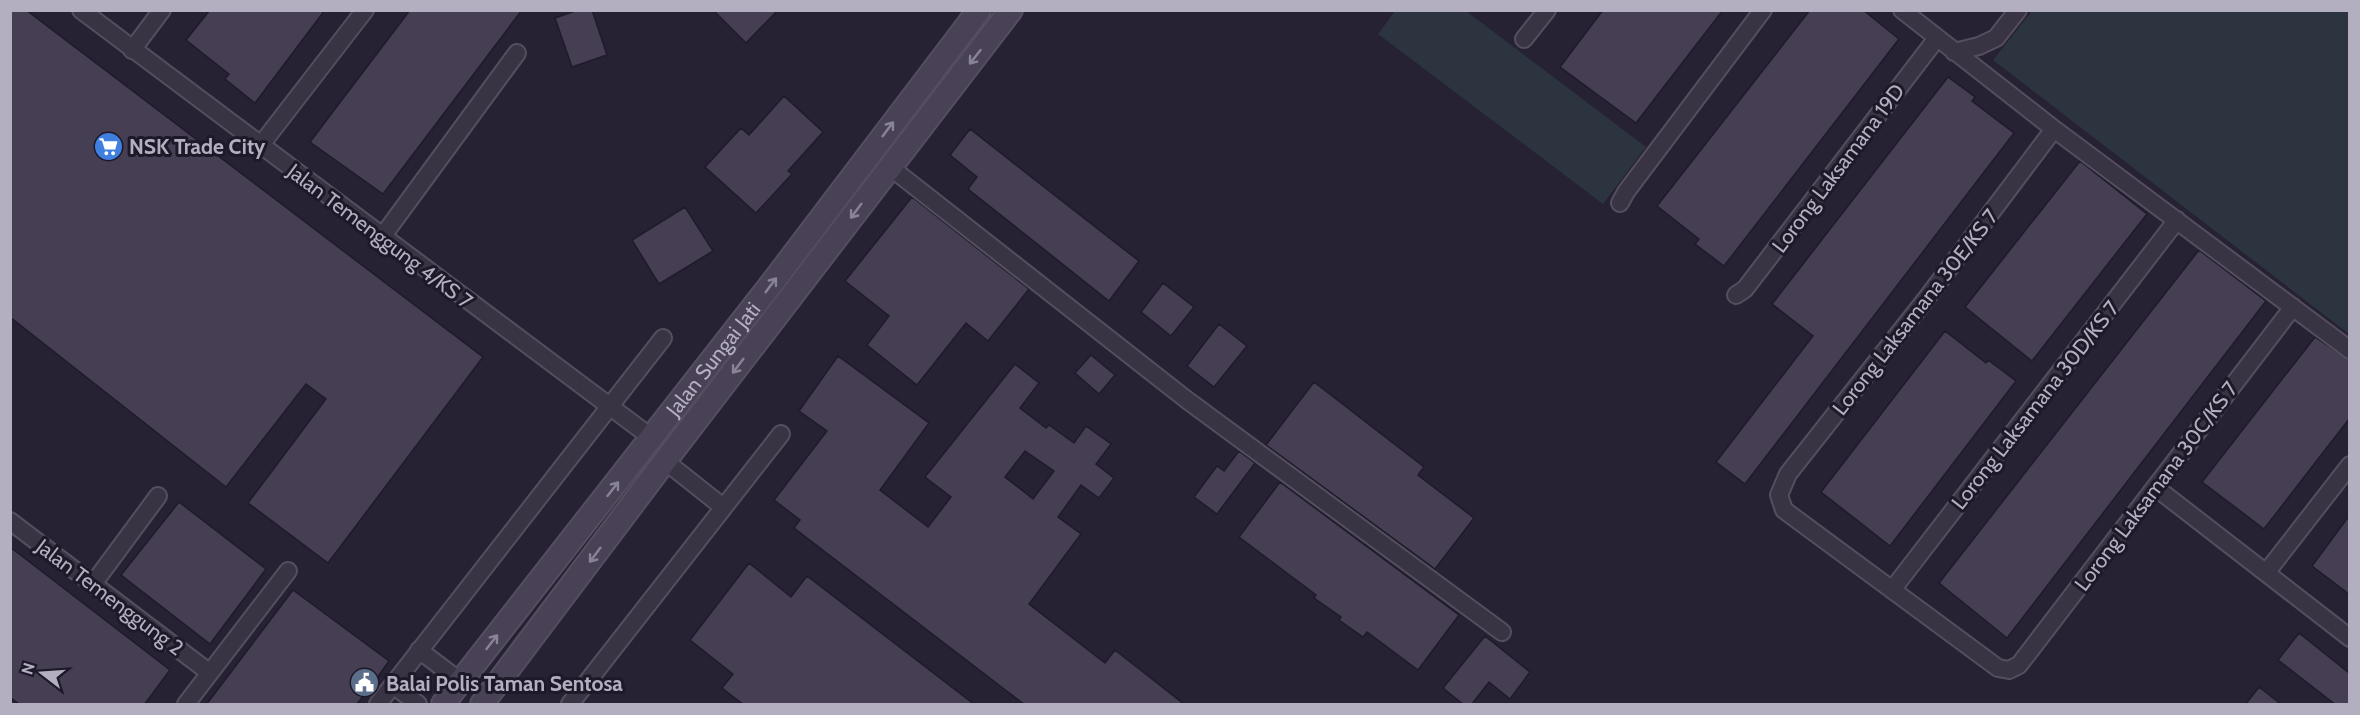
<svg xmlns="http://www.w3.org/2000/svg" width="2360" height="715" font-family="Cabin,sans-serif">
  <style>
    .green { fill: #2c3440 }
    .building { fill: #463f54; stroke: #201b2a; stroke-width: 1.5; fill-rule: evenodd }
    .lines { fill: none; stroke-linecap: round; stroke-linejoin: round }
    .minor-casing { stroke: #544e5f; stroke-width: 20 }
    .secondary-casing { stroke: #544e5f; stroke-width: 26 }
    .minor { stroke: #393443; stroke-width: 16 }
    .secondary { stroke: #494256; stroke-width: 22 }
    .oneway { stroke: #898396 }
    .labels { text-anchor: middle; dominant-baseline: central; stroke-width: 6; stroke-linejoin: round; paint-order: stroke }
    .poi-label { font-size: 21px; font-weight: bold; fill: #b4aec1; stroke: #1e1928; text-anchor: start }
    .street-label { font-size: 21px; fill: #b4aec1; stroke: #1e1928 }
  </style>
  <rect width="100%" height="100%" fill="#262133"/>
  <!-- green -->
  <path class="green" d="M 1395,11 L 1466,11 L 1646,147 L 1603,204 L 1378,34 Z
    M 2032,11 L 2349,11 L 2349,334 L 1993,60 Z"/>
  <!-- building -->
  <path class="building" d="M 10,10 L 26,10 L 483,357 L 328,563 L 248,503 L 326,399 L 306,384 L 226,487 L 10,317 Z
    M 210,10 L 325,10 L 255,103 L 225,79 L 229,74 L 186,40 Z
    M 410,10 L 522,10 L 383,194 L 310,142 Z
    M 578,10 L 592,10 L 607,55 L 572,67 L 555,18 Z
    M 713,10 L 778,10 L 746,43 Z
    M 1603,10 L 1723,10 L 1636,123 L 1560,67 Z
    M 1810,10 L 1863,10 L 1899,39 L 1724,266 L 1695,244 L 1699,239 L 1657,206 Z
    M 1948,77 L 1975,97 L 1972,101 L 2014,133 L 1745,484 L 1716,462 L 1813,336 L 1772,304 Z
    M 784,96 L 823,132 L 788,171 L 792,174 L 756,213 L 705,167 L 741,128 L 749,135 Z
    M 970,129 L 1139,261 L 1109,301 L 968,189 L 977,177 L 950,155 Z
    M 2080,161 L 2147,214 L 2032,361 L 1965,307 Z
    M 912,197 L 1029,289 L 988,341 L 966,323 L 917,385 L 867,345 L 889,316 L 845,281 Z
    M 685,207 L 713,251 L 659,284 L 632,240 Z
    M 2199,250 L 2266,301 L 2007,638 L 1939,583 Z
    M 1163,283 L 1194,307 L 1171,336 L 1141,312 Z
    M 1219,324 L 1247,346 L 1214,387 L 1187,366 Z
    M 1945,331 L 1986,363 L 1988,360 L 2016,381 L 1890,546 L 1821,492 Z
    M 2315,337 L 2349,360 L 2349,419 L 2264,529 L 2202,482 Z
    M 1091,355 L 1115,375 L 1099,394 L 1075,373 Z
    M 838,356 L 929,423 L 880,490 L 928,527 L 951,497 L 925,477 L 1015,364 L 1039,383 L 1020,408 L 1046,428 L 1049,425 L 1074,443 L 1086,426 L 1111,444 L 1096,464 L 1114,478 L 1099,498 L 1081,485 L 1058,517 L 1081,534 L 1029,604 L 1105,663 L 1115,650 L 1185,705 L 1025,705 L 794,528 L 800,520 L 774,500 L 827,431 L 799,411 ZM 1025,451 L 1054,471 L 1033,499 L 1005,477 Z
    M 1314,382 L 1424,467 L 1418,475 L 1474,518 L 1435,569 L 1266,445 Z
    M 1239,451 L 1255,463 L 1217,514 L 1194,497 L 1217,466 L 1224,471 Z
    M 1280,482 L 1459,615 L 1418,670 L 1367,632 L 1363,637 L 1339,620 L 1341,617 L 1314,598 L 1316,595 L 1239,537 Z
    M 179,502 L 266,569 L 210,644 L 121,575 Z
    M 2349,516 L 2349,594 L 2312,566 Z
    M 10,547 L 170,670 L 144,705 L 20,705 L 10,697 Z
    M 749,563 L 791,597 L 807,576 L 975,705 L 744,705 L 722,688 L 733,674 L 690,640 Z
    M 293,590 L 389,661 L 372,685 L 356,705 L 206,705 Z
    M 2299,633 L 2349,673 L 2349,705 L 2336,705 L 2278,660 Z
    M 1485,636 L 1530,672 L 1510,699 L 1489,682 L 1471,705 L 1464,705 L 1443,688 Z
    M 2259,687 L 2282,705 L 2245,705 Z"/>
  <g class="lines">
    <defs>
      <path id="minor" d="M 81,10 L 652,438
        M 1902,10 L 2054,129 L 2350,350
        M 1524,39 L 1547,10
        M 132,50 L 162,10
        M 1954,52 L 1979,46 L 1996,38 L 2018,10
        M 2054,129 L 1926,299 L 1788,474 L 1779,495 L 1784,510 L 1998,668 L 2009,670 L 2019,665 L 2293,307
        M 260,146 L 365,10
        M 890,167 L 1187,400 L 1502,632
        M 1620,203 L 1626,192 L 1763,10
        M 382,237 L 517,53
        M 1736,295 L 1745,289 L 1937,38
        M 665,461 L 723,507
        M 2155,487 L 2350,638
        M 10,521 L 210,673
        M 2266,573 L 2350,465
        M 93,584 L 158,496
        M 1892,590 L 2177,220
        M 419,650 L 461,682
        M 393,685 L 418,704
        M 186,704 L 288,571
        M 378,704 L 663,338
        M 570,704 L 781,434"/>
      <g id="secondary">
        <path id="s1" d="M 443,704 L 772,283 L 979,10"/>
        <path d="M 482,704 L 665,461 L 1011,10"/>
      </g>
    </defs>
    <!-- minor casing -->
    <use href="#minor" class="minor-casing"/>
    <!-- secondary casing -->
    <use href="#secondary" class="secondary-casing"/>
    <!-- minor -->
    <use href="#minor" class="minor"/>
    <!-- secondary -->
    <use href="#secondary" class="secondary"/>
  </g>
  <!-- one-way arrows -->
  <defs><path id="oneway-shaft" d="M-6 0H5M1.5-3L5.5 0L1.5 3" fill="none" stroke-width="1.6" stroke-linecap="round" stroke-linejoin="round" transform="scale(1.5)"/></defs>
  <g class="oneway">
    <use href="#oneway-shaft" transform="translate(975 57) rotate(128)"/>
    <use href="#oneway-shaft" transform="translate(888 129) rotate(-53)"/>
    <use href="#oneway-shaft" transform="translate(856 211) rotate(127)"/>
    <use href="#oneway-shaft" transform="translate(771 285) rotate(-53)"/>
    <use href="#oneway-shaft" transform="translate(738 366) rotate(127)"/>
    <use href="#oneway-shaft" transform="translate(613 489) rotate(-52)"/>
    <use href="#oneway-shaft" transform="translate(595 555) rotate(127)"/>
    <use href="#oneway-shaft" transform="translate(492 642) rotate(-52)"/>
  </g>
  <!-- icons -->
  <defs>
    <symbol id="supermarket-disc" viewBox="-11 -11 22 22"><circle r="9.5" fill="#3f7fe0" stroke="#1e1928"/><path d="M-6-5.5h2.5l.6 2H6L4.5 2H-2.5L-4.4-4H-6ZM-1.5 3.2a1.3 1.3 0 1 0 .1 0ZM3 3.2a1.3 1.3 0 1 0 .1 0Z" fill="#fff"/></symbol>
    <symbol id="civic-disc" viewBox="-11 -11 22 22"><circle r="9.5" fill="#5c6f8a" stroke="#1e1928"/><path d="M-.6-6.5H3V-4.5H.6V-3L4-1V1h2V6H-6V1h2V-1L-.6-3ZM-1.2 2.5V6h2.4V2.5Z" fill="#fff"/></symbol>
  </defs>
  <g fill-rule="evenodd">
    <use href="#supermarket-disc" x="92" y="130" width="33" height="33"/>
    <use href="#civic-disc" x="348" y="666" width="33" height="33"/>
  </g>
  <g class="labels">
    <!-- poi labels -->
    <g class="poi-label">
      <text x="129" y="146">NSK Trade City</text>
      <text x="386" y="683">Balai Polis Taman Sentosa</text>
    </g>
    <!-- street labels -->
    <g class="street-label">
      <text transform="translate(1838 168) rotate(-53)">Lorong Laksamana 19D</text>
      <text transform="translate(380 236) rotate(37)">Jalan Temenggung 4/KS 7</text>
      <text transform="translate(1915 312) rotate(-52)">Lorong Laksamana 30E/KS 7</text>
      <text stroke="none"><textPath href="#s1" startOffset="438">Jalan Sungai Jati</textPath></text>
      <text transform="translate(2035 405) rotate(-52)">Lorong Laksamana 30D/KS 7</text>
      <text transform="translate(2156 486) rotate(-53)">Lorong Laksamana 30C/KS 7</text>
      <text transform="translate(110 597) rotate(37)">Jalan Temenggung 2</text>
    </g>
  </g>
  <!-- border -->
  <rect width="2360" height="715" fill="none" stroke="#b4aec1" stroke-width="24"/>
  <!-- north arrow -->
  <g transform="translate(42 673) rotate(287)" stroke="#1e1928" stroke-width="4.5" paint-order="stroke">
  <path d="M0-4.5L10 22L0 15L-10 22Z" fill="#b4aec1"/>
  <text y="-9" font-size="16" font-weight="bold" text-anchor="middle" fill="#b4aec1">N</text>
  </g>
</svg>
